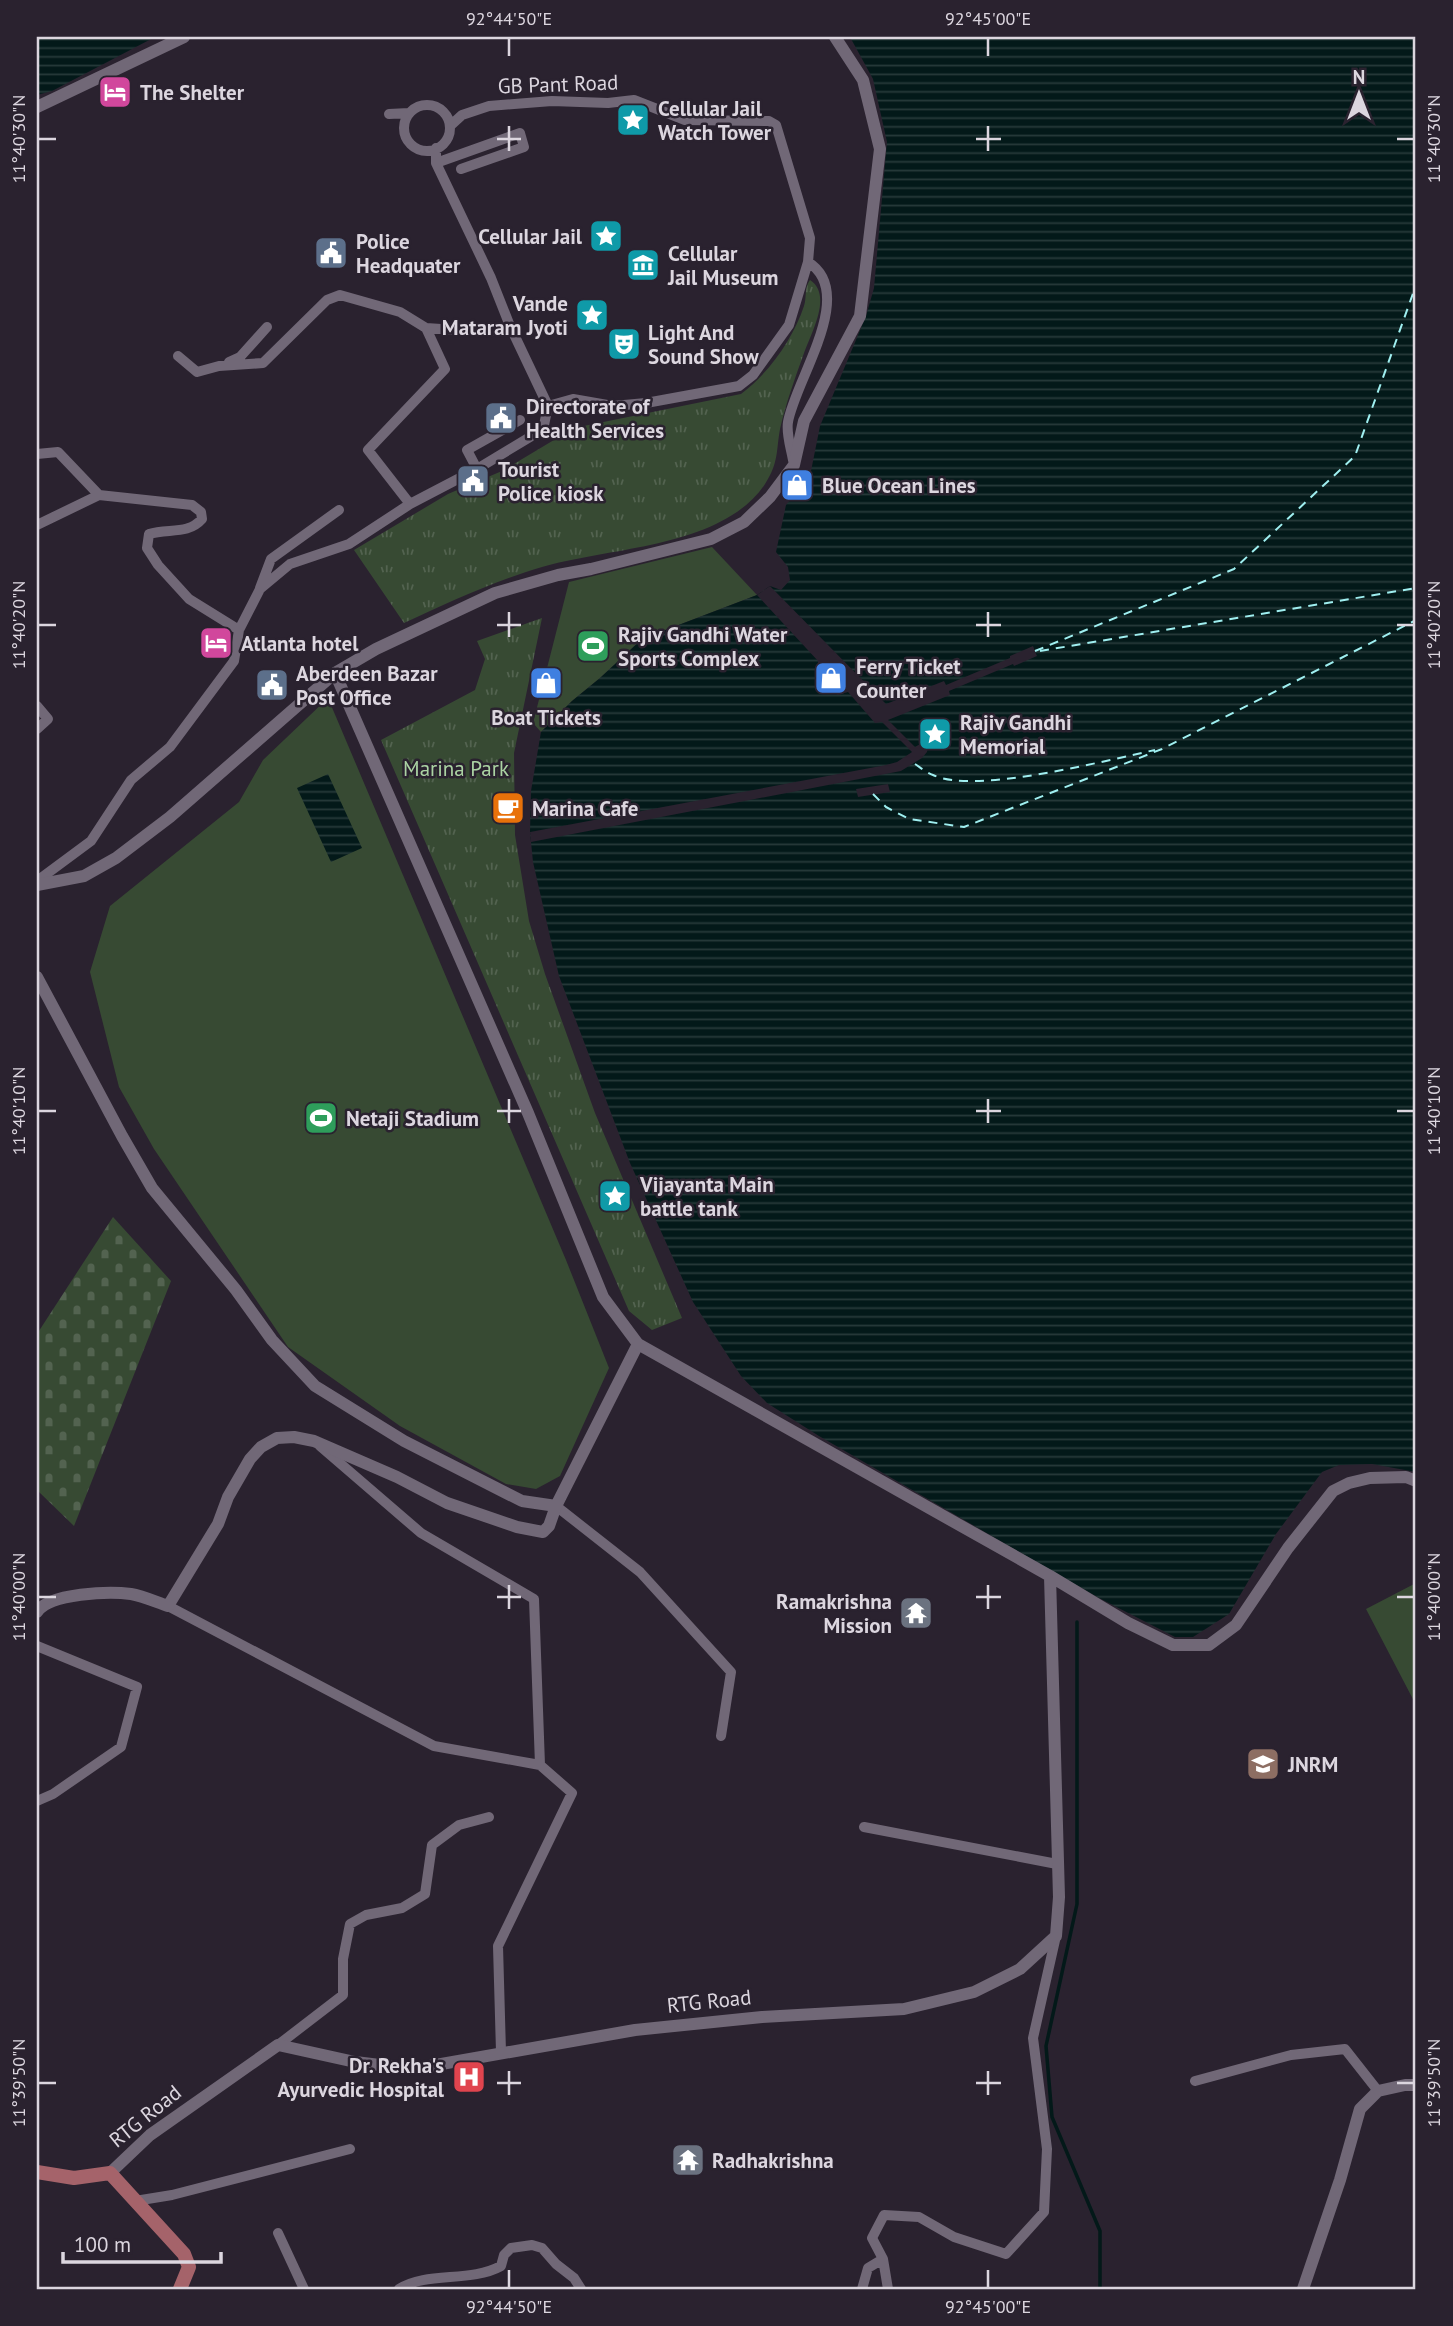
<svg xmlns="http://www.w3.org/2000/svg" width="1453" height="2326" font-family="'PT Sans',sans-serif">
  <style>
    .cemetery { fill: url(#cemetery-stones) }
    .park { fill: url(#park-tufts) }
    .garden { fill: #374a33 }
    .water { fill: url(#water-rules) }
    .pier { fill: #2a222f }
    .lines { fill: none; stroke-linecap: round; stroke-linejoin: round }
    .stream { stroke: #031919; stroke-width: 3.5 }
    .ferry { stroke: #9feff0; stroke-width: 2; stroke-dasharray: 9 7; stroke-linecap: butt }
    .minor { stroke: #716877; stroke-width: 10 }
    .tertiary { stroke: #716877; stroke-width: 12 }
    .secondary { stroke: #716877; stroke-width: 12 }
    .primary { stroke: #a5636a; stroke-width: 14 }
    .ticks { fill: none; stroke: #dcd6df; stroke-width: 2.5 }
    .labels { text-anchor: middle; dominant-baseline: central; stroke-width: 5; stroke-linejoin: round; paint-order: stroke }
    .street-label { font-size: 21px; fill: #dcd6df; stroke: #2a222f }
    .poi-label { font-size: 21px; font-weight: bold; fill: #dcd6df; stroke: #2a222f; text-anchor: start }
    .park-label { font-size: 21px; fill: #abd3a3; stroke: #2a222f }
    .neatline { fill: none; stroke: #dcd6df; stroke-width: 2.5 }
    .ticks-label { font-size: 18px; text-anchor: middle; fill: #dcd6df }
  </style>
  <defs>
    <pattern id="cemetery-stones" width="16" height="16" patternUnits="userSpaceOnUse" patternTransform="scale(1.75)"><rect width="16" height="16" fill="#374a33"/><path d="M2 7V4a2 2 0 0 1 4 0v3zM10 15v-3a2 2 0 0 1 4 0v3z" fill="#536350"/></pattern>
    <pattern id="park-tufts" width="24" height="20" patternUnits="userSpaceOnUse" patternTransform="scale(1.75)"><rect width="24" height="20" fill="#374a33"/><path d="M3 7l-1-3M5 7V3M7 7l1-3M15 17l-1-3M17 17v-4M19 17l1-3" fill="none" stroke="#536350"/></pattern>
    <pattern id="water-rules" width="6" height="5" patternUnits="userSpaceOnUse" patternTransform="scale(1.75)"><rect width="6" height="5" fill="#031919"/><path d="M0 2.5h6" fill="none" stroke="#273a3a"/></pattern>
  </defs>
  <rect width="100%" height="100%" fill="#2a222f"/>
  <!-- cemetery -->
  <path class="cemetery" d="M 113,1217 L 171,1281 L 74,1526 L 37,1490 L 37,1334 Z"/>
  <!-- park -->
  <path class="park" d="M 810,280 C 833,295 811,333 804,353 C 795,378 786,403 780,429 C 776,451 779,462 765,484 C 722,548 610,547 542,567 C 497,580 447,603 404,623 L 354,550 L 448,494 L 502,471 L 574,428 L 741,394 C 769,373 793,339 804,306 C 807,297 804,288 810,280 Z
    M 542,618 L 514,753 L 515,835 L 529,921 L 545,974 L 595,1113 L 682,1318 L 652,1330 L 629,1311 L 381,740 L 475,690 L 485,659 L 477,641 Z"/>
  <!-- garden -->
  <path class="garden" d="M 712,547 L 757,595 L 642,639 L 600,678 L 572,701 L 541,732 L 533,723 L 569,582 Z
    M 328,698 L 566,1260 L 609,1368 L 560,1476 L 536,1489 L 506,1484 L 400,1426 L 288,1347 L 154,1149 L 119,1087 L 90,972 L 110,906 L 239,802 L 263,760 Z
    M 1416,1583 L 1416,1705 L 1366,1609 Z"/>
  <!-- water -->
  <path class="water" d="M 37,37 L 155,37 L 52,91 L 37,95 Z
    M 850,37 L 1416,37 L 1416,1472 L 1372,1464 L 1339,1465 L 1322,1472 L 1276,1534 L 1229,1614 L 1193,1637 L 1175,1637 L 1099,1598 L 819,1436 L 767,1403 L 741,1376 L 693,1302 L 630,1163 L 559,976 L 533,862 L 530,832 L 531,791 L 541,732 L 572,701 L 600,678 L 642,639 L 757,595 L 770,586 L 781,590 L 790,580 L 788,567 L 776,552 L 786,505 L 810,476 L 820,426 L 866,316 L 874,288 L 887,142 L 873,79 Z
    M 328,774 L 362,848 L 331,862 L 297,788 Z"/>
  <!-- pier -->
  <path class="pier" d="M 770,586 L 886,704 L 944,681 L 946,685 L 1010,658 L 1010,656 L 1033,646 L 1037,656 L 1014,666 L 1013,664 L 949,691 L 950,695 L 888,720 L 915,747 L 927,740 L 926,733 L 931,726 L 938,726 L 944,732 L 940,742 L 929,742 L 927,752 L 922,758 L 901,771 L 531,842 L 530,832 L 886,765 L 897,762 L 912,752 L 882,722 L 875,723 L 848,692 L 838,695 L 825,688 L 820,682 L 818,673 L 818,661 L 757,595 Z
    M 888,784 L 890,792 L 858,797 L 856,789 Z"/>
  <g class="lines">
    <!-- stream -->
    <path class="stream" d="M 1077,1622 L 1077,1904 L 1046,2046 L 1052,2117 L 1100,2231 L 1100,2289"/>
    <!-- ferry -->
    <path class="ferry" d="M 1035,651 L 1234,569 L 1355,456 L 1416,285
      M 1040,651 L 1416,588
      M 915,764 C 921,768 927,773 933,775 C 975,795 1107,760 1155,750
      M 873,794 L 886,807 L 909,819 L 964,827 L 1162,749 L 1416,620"/>
    <!-- minor -->
    <path class="minor" d="M404 128a23 23 0 1 1 46 0a23 23 0 1 1-46 0Z
      M 389,114 L 409,113
      M 436,148 L 436,163 L 491,278 L 510,326 L 548,406 L 573,399 L 613,406 L 646,403 L 739,386 L 753,375 L 789,325 L 808,262 L 810,238 L 776,125 L 769,121 L 685,120 L 634,100 L 608,103 L 552,101 L 489,106 L 462,115 L 450,126
      M 436,163 L 520,133 L 524,147 L 461,169
      M 178,356 L 197,372 L 219,366 L 263,363 L 327,300 L 340,295 L 400,312 L 426,328 L 486,332 L 510,326
      M 229,362 L 240,357 L 267,327
      M 37,454 L 58,452 L 99,495 L 192,505 L 201,512 L 202,519 C 188,535 168,528 149,534 L 147,548 L 158,565 L 189,599 L 239,630
      M 793,460 C 791,448 786,434 788,422 C 795,380 858,293 808,262
      M 477,469 L 467,450 L 520,420
      M 410,504 L 368,450 L 445,369 L 426,328
      M 37,525 L 99,495
      M 260,588 L 271,559 L 339,510
      M 37,706 L 48,719 L 37,729
      M 37,881 L 91,841 L 131,780 L 170,747 L 234,661 L 239,630 L 260,589 L 290,564 L 349,544 L 410,504 L 477,469 L 530,437 L 544,425 L 548,406
      M 320,1446 L 421,1533 L 534,1599 L 540,1765 L 572,1793 L 498,1946 L 501,2052
      M 556,1506 L 640,1572 L 731,1672 L 721,1736
      M 168,1606 L 434,1746 L 540,1765
      M 37,1646 L 137,1687 L 121,1747 L 53,1794 L 37,1801
      M 864,1827 L 1057,1864
      M 278,2045 L 343,1995 L 343,1959 L 350,1924 L 366,1915 L 402,1908 L 425,1894 L 432,1845 L 459,1825 L 489,1817
      M 1195,2081 L 1291,2055 L 1345,2049 L 1378,2091
      M 135,2201 L 172,2195 L 350,2149
      M 278,2233 L 304,2289
      M 399,2289 C 427,2271 470,2283 501,2266 L 504,2255 L 511,2248 L 532,2245 L 542,2248 L 556,2264 L 574,2278 L 581,2289
      M 862,2289 L 868,2268 L 883,2259
      M 888,2289 L 883,2259 L 872,2238 L 884,2215 L 919,2217 L 954,2237 L 1006,2254 L 1044,2212 L 1047,2149 L 1033,2038 L 1056,1936"/>
    <!-- tertiary -->
    <path class="tertiary" d="M 37,107 L 184,37
      M 335,673 L 376,649 L 495,593 L 558,575 L 591,569 L 711,539 L 744,522 L 770,497 L 794,465 L 804,421 L 860,316 L 880,149 L 863,80 L 835,37
      M 37,977 L 122,1136 L 152,1188 L 236,1290 L 272,1340 L 315,1386 L 404,1441 L 522,1501 L 556,1506 L 638,1344
      M 37,1612 C 49,1593 110,1591 131,1594 C 143,1596 156,1602 168,1606 L 218,1524 L 228,1497 L 250,1459 L 261,1447 L 277,1438 L 294,1437 L 314,1441 L 397,1477 L 447,1503 L 517,1527 L 543,1532 L 549,1526 L 556,1506
      M 1303,2289 L 1340,2180 L 1360,2109 L 1378,2091 L 1405,2085 L 1416,2085"/>
    <!-- secondary -->
    <path class="secondary" d="M 37,885 L 84,876 L 116,858 L 170,817 L 335,673 L 528,1113 L 603,1297 L 638,1344 L 1050,1576 L 1128,1623 L 1173,1645 L 1209,1645 L 1236,1625 L 1288,1548 L 1333,1491 L 1349,1483 L 1370,1478 L 1406,1477 L 1416,1481
      M 110,2173 L 150,2135 L 278,2045 L 355,2062 L 413,2069 L 635,2030 L 762,2017 L 904,2009 L 974,1992 L 1020,1969 L 1056,1936 L 1059,1897 L 1050,1576"/>
    <!-- primary -->
    <path class="primary" d="M 37,2172 L 74,2178 L 110,2173 L 184,2254 L 189,2267 L 180,2289"/>
  </g>
  <!-- ticks -->
  <path class="ticks" d="M 509,38 L 509,56M 988,38 L 988,56M 509,126 L 509,151M 988,126 L 988,151M 38,139 L 56,139M 497,139 L 521,139M 976,139 L 1001,139M 1397,139 L 1414,139M 509,612 L 509,637M 988,612 L 988,637M 38,625 L 56,625M 497,625 L 521,625M 976,625 L 1001,625M 1397,625 L 1414,625M 509,1099 L 509,1123M 988,1099 L 988,1123M 38,1111 L 56,1111M 497,1111 L 521,1111M 976,1111 L 1001,1111M 1397,1111 L 1414,1111M 509,1585 L 509,1609M 988,1585 L 988,1609M 38,1597 L 56,1597M 497,1597 L 521,1597M 976,1597 L 1001,1597M 1397,1597 L 1414,1597M 509,2071 L 509,2095M 988,2071 L 988,2095M 38,2083 L 56,2083M 497,2083 L 521,2083M 976,2083 L 1001,2083M 1397,2083 L 1414,2083M 509,2270 L 509,2288M 988,2270 L 988,2288"/>
  <!-- icons -->
  <defs>
    <symbol id="hotel-square" viewBox="-11 -11 22 22"><rect x="-9" y="-9" width="18" height="18" rx="4" fill="#d1479c" stroke="#2a222f"/><path d="M-6-4.5h1.5V1H6V5H4.5V3h-9V5H-6ZM-4 0a1.8 1.8 0 1 1 3.6 0ZM.5 0V-2.5h3Q6-2.5 6 0Z" fill="#fff"/></symbol>
    <symbol id="sight-square" viewBox="-11 -11 22 22"><rect x="-9" y="-9" width="18" height="18" rx="4" fill="#0f9aa8" stroke="#2a222f"/><path d="M0-6L1.8-2.2L6-1.7L2.9 1.2L3.7 5.4L0 3.3L-3.7 5.4L-2.9 1.2L-6-1.7L-1.8-2.2Z" fill="#fff"/></symbol>
    <symbol id="civic-square" viewBox="-11 -11 22 22"><rect x="-9" y="-9" width="18" height="18" rx="4" fill="#5c6f8a" stroke="#2a222f"/><path d="M-.6-6.5H3V-4.5H.6V-3L4-1V1h2V6H-6V1h2V-1L-.6-3ZM-1.2 2.5V6h2.4V2.5Z" fill="#fff"/></symbol>
    <symbol id="museum-square" viewBox="-11 -11 22 22"><rect x="-9" y="-9" width="18" height="18" rx="4" fill="#0f9aa8" stroke="#2a222f"/><path d="M0-6L6-3V-2H-6V-3ZM-5-1h2V3h-2ZM-1-1h2V3h-2ZM3-1h2V3H3ZM-6 4H6V6H-6Z" fill="#fff"/></symbol>
    <symbol id="theatre-square" viewBox="-11 -11 22 22"><rect x="-9" y="-9" width="18" height="18" rx="4" fill="#0f9aa8" stroke="#2a222f"/><path d="M-5-5.5Q0-4 5-5.5V0Q5 5 0 6Q-5 5-5 0ZM-3.3-2.5H-1v1.5H-3.3ZM1-2.5H3.3v1.5H1ZM-2.8 1Q0 5.5 2.8 1Z" fill="#fff"/></symbol>
    <symbol id="shop-square" viewBox="-11 -11 22 22"><rect x="-9" y="-9" width="18" height="18" rx="4" fill="#3f7fe0" stroke="#2a222f"/><path d="M-5-2.5h2.3a2.7 3.5 0 0 1 5.4 0H5L5.5 6h-11ZM-1.5-2.5h3a1.5 2.3 0 0 0-3 0Z" fill="#fff"/></symbol>
    <symbol id="stadium-square" viewBox="-11 -11 22 22"><rect x="-9" y="-9" width="18" height="18" rx="4" fill="#2e9e5b" stroke="#2a222f"/><path d="M0-5a6.5 5 0 1 0 0 10a6.5 5 0 1 0 0-10ZM-3.5-1.8h7v3.6h-7Z" fill="#fff"/></symbol>
    <symbol id="cafe-square" viewBox="-11 -11 22 22"><rect x="-9" y="-9" width="18" height="18" rx="4" fill="#e8710a" stroke="#2a222f"/><path d="M-5.5-4.5H6V0H3Q3 3.5 0 3.5H-2.5Q-5.5 3.5-5.5 0ZM3-3.2v2h1.7v-2ZM-6 4.5H4V6H-6Z" fill="#fff"/></symbol>
    <symbol id="temple-square" viewBox="-11 -11 22 22"><rect x="-9" y="-9" width="18" height="18" rx="4" fill="#6b7280" stroke="#2a222f"/><path d="M0-6L5-2H3V0L6.5 2.5H4V6H1.5V3h-3V6H-4V2.5H-6.5L-3 0V-2H-5Z" fill="#fff"/></symbol>
    <symbol id="university-square" viewBox="-11 -11 22 22"><rect x="-9" y="-9" width="18" height="18" rx="4" fill="#8d6e63" stroke="#2a222f"/><path d="M0-5L7-2L0 1L-7-2ZM-4 1L0 2.5L4 1V4Q0 6-4 4Z" fill="#fff"/></symbol>
    <symbol id="hospital-square" viewBox="-11 -11 22 22"><rect x="-9" y="-9" width="18" height="18" rx="4" fill="#e0444e" stroke="#2a222f"/><path d="M-5-5h3v3.5h4V-5h3V5h-3V1.5h-4V5h-3Z" fill="#fff"/></symbol>
  </defs>
  <g fill-rule="evenodd">
    <use href="#hotel-square" x="96" y="73" width="38" height="38"/>
    <use href="#sight-square" x="614" y="101" width="38" height="38"/>
    <use href="#sight-square" x="587" y="217" width="38" height="38"/>
    <use href="#civic-square" x="312" y="234" width="38" height="38"/>
    <use href="#museum-square" x="624" y="246" width="38" height="38"/>
    <use href="#sight-square" x="573" y="296" width="38" height="38"/>
    <use href="#theatre-square" x="605" y="325" width="38" height="38"/>
    <use href="#civic-square" x="482" y="399" width="38" height="38"/>
    <use href="#civic-square" x="454" y="462" width="38" height="38"/>
    <use href="#shop-square" x="778" y="466" width="38" height="38"/>
    <use href="#hotel-square" x="197" y="624" width="38" height="38"/>
    <use href="#stadium-square" x="574" y="627" width="38" height="38"/>
    <use href="#shop-square" x="812" y="659" width="38" height="38"/>
    <use href="#shop-square" x="527" y="664" width="38" height="38"/>
    <use href="#civic-square" x="253" y="666" width="38" height="38"/>
    <use href="#sight-square" x="916" y="715" width="38" height="38"/>
    <use href="#cafe-square" x="489" y="789" width="38" height="38"/>
    <use href="#stadium-square" x="302" y="1099" width="38" height="38"/>
    <use href="#sight-square" x="596" y="1177" width="38" height="38"/>
    <use href="#temple-square" x="897" y="1594" width="38" height="38"/>
    <use href="#university-square" x="1244" y="1745" width="38" height="38"/>
    <use href="#hospital-square" x="450" y="2058" width="38" height="38"/>
    <use href="#temple-square" x="669" y="2141" width="38" height="38"/>
  </g>
  <g class="labels">
    <!-- street labels -->
    <g class="street-label">
      <text transform="translate(558 84) rotate(-2)">GB Pant Road</text>
      <text transform="translate(709 2001) rotate(-6)">RTG Road</text>
      <text transform="translate(145 2116) rotate(-39)">RTG Road</text>
    </g>
    <!-- poi labels -->
    <g class="poi-label">
      <text x="140" y="92">The Shelter</text>
      <text x="658" y="108">Cellular Jail<tspan x="658" dy="24">Watch Tower</tspan></text>
      <text x="582" y="236" text-anchor="end">Cellular Jail</text>
      <text x="356" y="241">Police<tspan x="356" dy="24">Headquater</tspan></text>
      <text x="668" y="253">Cellular<tspan x="668" dy="24">Jail Museum</tspan></text>
      <text x="568" y="303" text-anchor="end">Vande<tspan x="568" dy="24">Mataram Jyoti</tspan></text>
      <text x="648" y="332">Light And<tspan x="648" dy="24">Sound Show</tspan></text>
      <text x="526" y="406">Directorate of<tspan x="526" dy="24">Health Services</tspan></text>
      <text x="498" y="469">Tourist<tspan x="498" dy="24">Police kiosk</tspan></text>
      <text x="822" y="485">Blue Ocean Lines</text>
      <text x="618" y="634">Rajiv Gandhi Water<tspan x="618" dy="24">Sports Complex</tspan></text>
      <text x="241" y="643">Atlanta hotel</text>
      <text x="856" y="666">Ferry Ticket<tspan x="856" dy="24">Counter</tspan></text>
      <text x="296" y="673">Aberdeen Bazar<tspan x="296" dy="24">Post Office</tspan></text>
      <text x="546" y="717" text-anchor="middle">Boat Tickets</text>
      <text x="960" y="722">Rajiv Gandhi<tspan x="960" dy="24">Memorial</tspan></text>
      <text x="532" y="808">Marina Cafe</text>
      <text x="346" y="1118">Netaji Stadium</text>
      <text x="640" y="1184">Vijayanta Main<tspan x="640" dy="24">battle tank</tspan></text>
      <text x="892" y="1601" text-anchor="end">Ramakrishna<tspan x="892" dy="24">Mission</tspan></text>
      <text x="1288" y="1764">JNRM</text>
      <text x="444" y="2065" text-anchor="end">Dr. Rekha's<tspan x="444" dy="24">Ayurvedic Hospital</tspan></text>
      <text x="712" y="2160">Radhakrishna</text>
    </g>
    <!-- park labels -->
    <g class="park-label">
      <text x="456" y="768">Marina Park</text>
    </g>
  </g>
  <!-- border -->
  <rect width="1453" height="2326" fill="none" stroke="#2a222f" stroke-width="77"/>
  <!-- north arrow -->
  <g transform="translate(1359 94)" stroke="#2a222f" stroke-width="5" paint-order="stroke">
  <path d="M0-5L12 26L0 18L-12 26Z" fill="#dcd6df"/>
  <text y="-10" font-size="19" font-weight="bold" text-anchor="middle" fill="#dcd6df">N</text>
  </g>
  <!-- scale -->
  <path d="M63 2252v10h158v-10" fill="none" stroke="#dcd6df" stroke-width="3.5"/>
  <text x="74" y="2252" font-size="21" fill="#dcd6df" stroke="#2a222f" stroke-width="5" paint-order="stroke">100 m</text>
  <rect x="38" y="38" width="1376" height="2250" class="neatline"/>
  <g class="ticks-label">
    <text x="509" y="25">92°44'50"E</text>
    <text x="988" y="25">92°45'00"E</text>
    <text transform="translate(19 139) rotate(-90)" y="6">11°40'30"N</text>
    <text transform="translate(1434 139) rotate(-90)" y="6">11°40'30"N</text>
    <text transform="translate(19 625) rotate(-90)" y="6">11°40'20"N</text>
    <text transform="translate(1434 625) rotate(-90)" y="6">11°40'20"N</text>
    <text transform="translate(19 1111) rotate(-90)" y="6">11°40'10"N</text>
    <text transform="translate(1434 1111) rotate(-90)" y="6">11°40'10"N</text>
    <text transform="translate(19 1597) rotate(-90)" y="6">11°40'00"N</text>
    <text transform="translate(1434 1597) rotate(-90)" y="6">11°40'00"N</text>
    <text transform="translate(19 2083) rotate(-90)" y="6">11°39'50"N</text>
    <text transform="translate(1434 2083) rotate(-90)" y="6">11°39'50"N</text>
    <text x="509" y="2313">92°44'50"E</text>
    <text x="988" y="2313">92°45'00"E</text>
  </g>
</svg>
